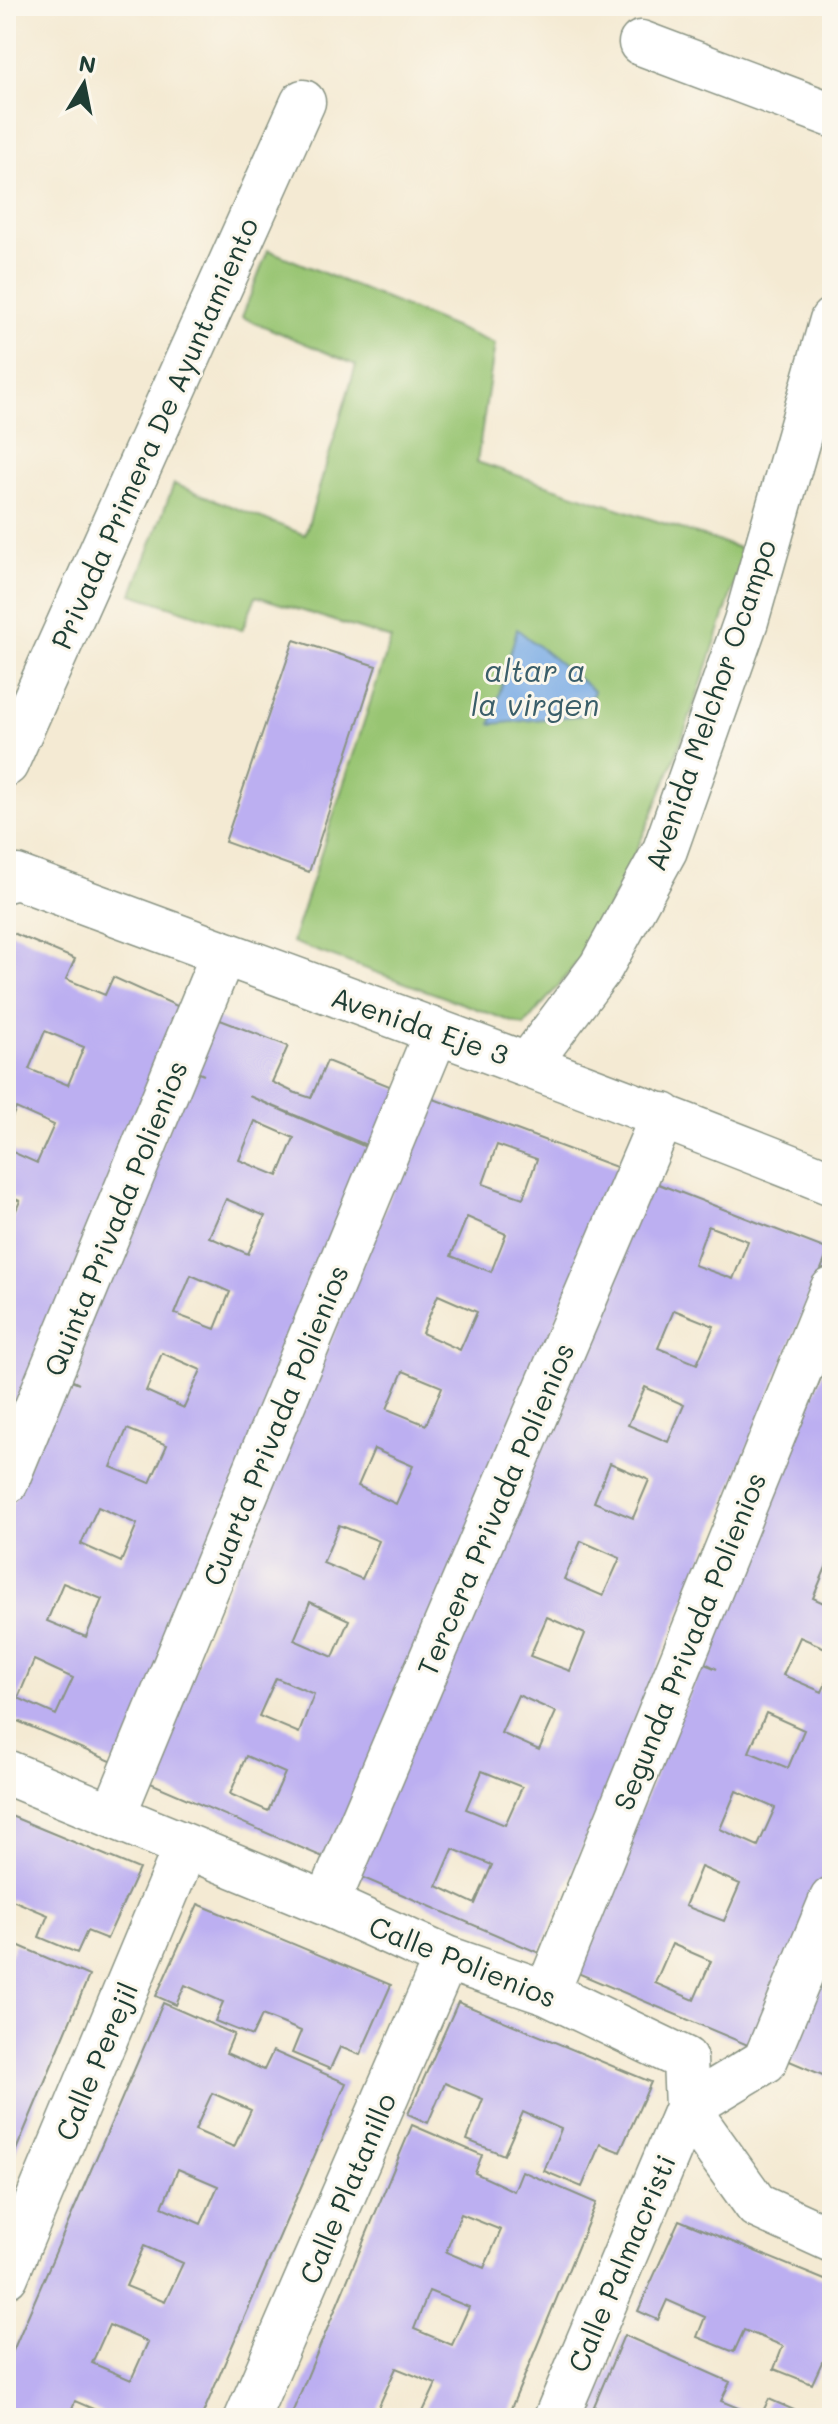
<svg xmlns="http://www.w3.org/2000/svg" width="838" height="2424" font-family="Mali,sans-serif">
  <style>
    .green { fill: #98c572; stroke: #5c8153; stroke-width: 2 }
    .water { fill: #7aace5; stroke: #4c748c; stroke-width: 2 }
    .building { fill: #bcaff1; fill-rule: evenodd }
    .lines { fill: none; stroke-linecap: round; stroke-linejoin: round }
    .minor-casing { stroke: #8a9484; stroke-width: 47 }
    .minor { stroke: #fff; stroke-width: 44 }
    .labels { text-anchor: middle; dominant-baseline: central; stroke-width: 6; stroke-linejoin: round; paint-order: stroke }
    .street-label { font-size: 28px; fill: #1f3d34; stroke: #fbf7ec }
    .water-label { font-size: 30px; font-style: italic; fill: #3a5e69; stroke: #fbf7ec }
  </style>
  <rect width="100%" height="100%" fill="#fbf7ec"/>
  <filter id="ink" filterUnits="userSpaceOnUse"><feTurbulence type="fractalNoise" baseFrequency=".0125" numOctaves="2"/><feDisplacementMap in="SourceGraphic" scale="16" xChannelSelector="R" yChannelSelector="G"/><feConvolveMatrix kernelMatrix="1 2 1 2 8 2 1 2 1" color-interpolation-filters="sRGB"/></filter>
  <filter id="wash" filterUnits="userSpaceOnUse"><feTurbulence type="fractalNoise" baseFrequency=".006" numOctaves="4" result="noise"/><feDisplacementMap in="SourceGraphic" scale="32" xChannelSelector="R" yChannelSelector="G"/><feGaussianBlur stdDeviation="1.8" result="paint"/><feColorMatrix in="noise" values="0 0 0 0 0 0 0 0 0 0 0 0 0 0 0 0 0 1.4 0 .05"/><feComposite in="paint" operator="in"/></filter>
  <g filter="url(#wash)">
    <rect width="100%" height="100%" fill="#f4ead3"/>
    <!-- green -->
    <path class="green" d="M 268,250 L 495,344 L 477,462 L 745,550 C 702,686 657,827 585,950 C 569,977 544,1001 524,1026 L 292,942 L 391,639 L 256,596 L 242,630 L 132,594 L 174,484 L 305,535 L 356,365 L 242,317 Z"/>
    <!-- water -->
    <path class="water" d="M 517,629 L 594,691 L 584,715 L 491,724 Z"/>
    <g id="blocks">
      <!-- building -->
      <path class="building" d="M 294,640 L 376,666 L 309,872 L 225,842 Z
        M 6,930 L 75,959 L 66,979 L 105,995 L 113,977 L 186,1010 L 6,1441 L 6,1233 L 20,1201 L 6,1195 L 6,1149 L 37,1163 L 54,1125 L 16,1108 L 6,1131 ZM 45,1031 L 84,1047 L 68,1085 L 29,1069 Z
        M 215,1018 L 288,1046 L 272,1082 L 293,1092 L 311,1098 L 327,1061 L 402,1091 L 376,1149 L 249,1096 L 375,1151 L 120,1765 L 6,1716 L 6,1519 L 64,1378 L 79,1384 L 65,1377 L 192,1071 L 204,1075 L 193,1070 ZM 255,1121 L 294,1138 L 278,1176 L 239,1160 ZM 226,1199 L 265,1216 L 248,1254 L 209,1237 ZM 191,1275 L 230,1292 L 215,1329 L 175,1314 ZM 162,1353 L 201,1370 L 184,1408 L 146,1391 ZM 127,1429 L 167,1445 L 150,1483 L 111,1467 ZM 98,1507 L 137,1524 L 121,1562 L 81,1544 ZM 63,1583 L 102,1599 L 86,1637 L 47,1621 ZM 34,1660 L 73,1678 L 56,1715 L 18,1698 Z
        M 431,1098 L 619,1168 L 332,1861 L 148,1782 ZM 497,1145 L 537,1159 L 523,1198 L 483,1184 ZM 467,1217 L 506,1234 L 491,1272 L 451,1256 ZM 438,1295 L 477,1312 L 460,1350 L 422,1333 ZM 403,1371 L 442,1387 L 426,1425 L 387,1409 ZM 374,1449 L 413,1466 L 396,1504 L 358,1486 ZM 339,1525 L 379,1541 L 362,1579 L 323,1563 ZM 310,1602 L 349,1620 L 333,1657 L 294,1640 ZM 276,1678 L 314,1694 L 299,1733 L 259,1716 ZM 246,1756 L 285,1773 L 268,1811 L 230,1794 Z
        M 643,1178 L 829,1250 L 539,1953 L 354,1874 ZM 708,1226 L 748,1241 L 733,1279 L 694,1265 ZM 674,1310 L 714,1326 L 697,1364 L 658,1348 ZM 645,1387 L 684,1405 L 668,1442 L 628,1425 ZM 610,1463 L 649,1480 L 633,1518 L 594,1502 ZM 581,1541 L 620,1558 L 603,1596 L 564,1579 ZM 547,1617 L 585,1634 L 570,1671 L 530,1656 ZM 518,1695 L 556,1712 L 539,1750 L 501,1733 ZM 482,1771 L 522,1787 L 505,1825 L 466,1809 ZM 453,1849 L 492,1865 L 475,1904 L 437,1886 Z
        M 832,1351 L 832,1561 L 829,1560 L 813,1598 L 832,1607 L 832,1651 L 800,1637 L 783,1675 L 822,1692 L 832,1670 L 832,1871 L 757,2049 L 573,1971 L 702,1663 L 717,1669 L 703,1662 ZM 766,1713 L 804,1730 L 788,1768 L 749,1752 ZM 736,1791 L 775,1808 L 758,1846 L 720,1829 ZM 701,1867 L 740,1884 L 724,1921 L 685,1906 ZM 672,1944 L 711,1961 L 694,2000 L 655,1983 Z
        M 6,1814 L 139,1869 L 107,1939 L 87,1931 L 77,1953 L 39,1937 L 48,1915 L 10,1899 L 6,1908 Z
        M 198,1904 L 391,1985 L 360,2055 L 340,2047 L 330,2069 L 292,2053 L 301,2031 L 282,2023 L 262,2015 L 252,2036 L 215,2021 L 223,2002 L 185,1985 L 176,2005 L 156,1996 Z
        M 832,1934 L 832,2079 L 780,2057 Z
        M 15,1944 L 89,1976 L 6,2174 L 6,1964 Z
        M 458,2002 L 651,2082 L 620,2152 L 600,2144 L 582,2187 L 544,2171 L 561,2129 L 543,2121 L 523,2112 L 504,2155 L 467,2140 L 483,2099 L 445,2083 L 428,2123 L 408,2114 Z
        M 163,2003 L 234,2034 L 226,2053 L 264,2070 L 273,2051 L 346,2083 L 201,2418 L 114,2418 L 75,2401 L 68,2418 L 6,2418 L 6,2367 ZM 212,2093 L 251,2110 L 234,2147 L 195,2130 ZM 178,2169 L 218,2186 L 201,2224 L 162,2207 ZM 144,2246 L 183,2263 L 165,2302 L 126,2286 ZM 109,2325 L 148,2342 L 131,2380 L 92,2363 Z
        M 412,2125 L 482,2155 L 475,2173 L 514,2191 L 522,2171 L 596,2203 L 532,2358 L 507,2418 L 420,2418 L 436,2384 L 396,2368 L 378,2408 L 399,2418 L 290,2418 ZM 461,2214 L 501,2230 L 484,2268 L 446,2252 ZM 429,2291 L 469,2307 L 452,2345 L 414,2329 Z
        M 679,2220 L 832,2283 L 832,2366 L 822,2362 L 812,2384 L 774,2369 L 783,2346 L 764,2338 L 744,2330 L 734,2352 L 697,2337 L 705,2317 L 667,2300 L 658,2320 L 638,2311 Z
        M 624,2335 L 730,2382 L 721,2401 L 760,2417 L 769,2399 L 812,2418 L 589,2418 Z"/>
    </g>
  </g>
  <g filter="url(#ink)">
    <use href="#blocks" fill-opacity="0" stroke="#8a9484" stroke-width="2"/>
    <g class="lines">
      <defs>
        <path id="minor" d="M 641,43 L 832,115
          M 6,764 L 303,102
          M 6,880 L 17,877 C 289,978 563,1075 832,1183
          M 529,1063 L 601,967 L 665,850 L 746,621 L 832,320
          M 6,1482 L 223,954
          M 6,1772 L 327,1904 L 446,1958 L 547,1993 L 685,2059 L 687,2108 L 757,2206 L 832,2240
          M 113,1816 L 436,1033
          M 327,1904 L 663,1115
          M 547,1993 L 832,1290
          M 687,2108 L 765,2061 L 832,1899
          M 6,2276 L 186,1846
          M 247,2418 L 446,1958
          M 556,2418 L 687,2108"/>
      </defs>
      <!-- minor casing -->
      <use href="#minor" class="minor-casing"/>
      <!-- minor -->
      <use href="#minor" class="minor"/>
    </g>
  </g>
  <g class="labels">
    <!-- street labels -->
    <g class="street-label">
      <text transform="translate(154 433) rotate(-66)">Privada Primera De Ayuntamiento</text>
      <text transform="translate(710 705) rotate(-71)">Avenida Melchor Ocampo</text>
      <text transform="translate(420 1025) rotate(19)">Avenida Eje 3</text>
      <text transform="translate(115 1218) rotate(-68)">Quinta Privada Polienios</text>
      <text transform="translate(275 1425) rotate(-68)">Cuarta Privada Polienios</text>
      <text transform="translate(495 1509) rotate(-67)">Tercera Privada Polienios</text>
      <text transform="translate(689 1641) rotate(-68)">Segunda Privada Polienios</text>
      <text transform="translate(463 1961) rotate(22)">Calle Polienios</text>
      <text transform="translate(96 2061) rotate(-67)">Calle Perejil</text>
      <text transform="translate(347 2188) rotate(-67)">Calle Platanillo</text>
      <text transform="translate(621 2263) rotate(-67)">Calle Palmacristi</text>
    </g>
    <!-- water labels -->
    <g class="water-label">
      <text x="535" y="670">altar a<tspan x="535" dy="34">la virgen</tspan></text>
    </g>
  </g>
  <!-- margin -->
  <rect width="838" height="2424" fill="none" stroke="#fbf7ec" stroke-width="32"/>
  <!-- north arrow -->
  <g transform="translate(84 84) rotate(10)" stroke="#fbf7ec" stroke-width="6" paint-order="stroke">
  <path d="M0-6L14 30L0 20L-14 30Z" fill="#1f3d34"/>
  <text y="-12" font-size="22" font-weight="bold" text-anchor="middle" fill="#1f3d34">N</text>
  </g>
</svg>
